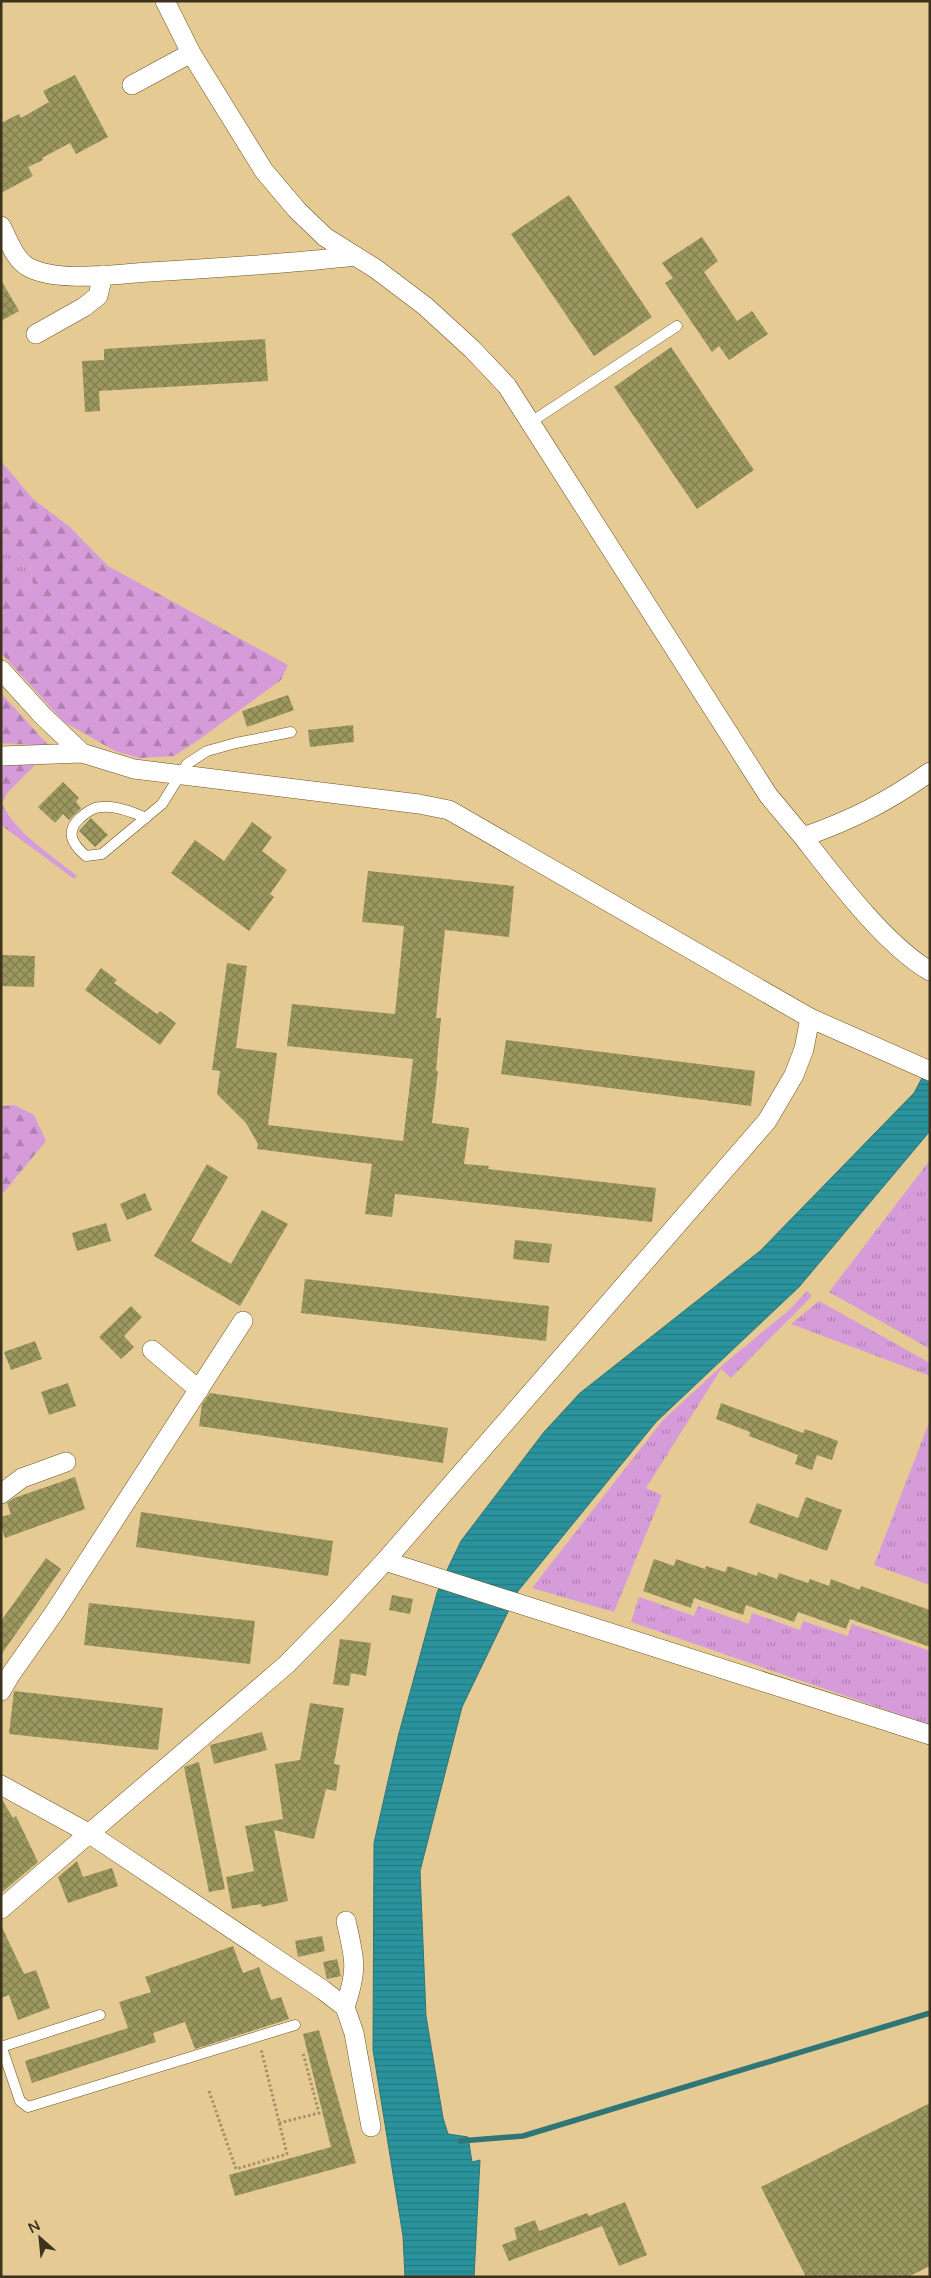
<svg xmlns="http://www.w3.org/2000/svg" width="931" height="2278" font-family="'Varela Round',sans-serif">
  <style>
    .grass { fill: url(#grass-tufts) }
    .forest { fill: url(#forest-firs) }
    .water { fill: url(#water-rules); stroke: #307677 }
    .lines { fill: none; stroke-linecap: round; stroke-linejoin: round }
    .stream { stroke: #307677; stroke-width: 5.5 }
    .building { fill: url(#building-cross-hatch) }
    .service-casing { stroke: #6d5521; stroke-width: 11 }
    .minor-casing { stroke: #6d5521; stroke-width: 20 }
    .path { stroke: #a59167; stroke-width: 3; stroke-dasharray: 2.5 2.5; stroke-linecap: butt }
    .service { stroke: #fff; stroke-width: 10 }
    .minor { stroke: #fff; stroke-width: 19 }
  </style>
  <defs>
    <pattern id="grass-tufts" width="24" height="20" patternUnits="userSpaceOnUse" patternTransform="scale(1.25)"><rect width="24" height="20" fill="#d69cda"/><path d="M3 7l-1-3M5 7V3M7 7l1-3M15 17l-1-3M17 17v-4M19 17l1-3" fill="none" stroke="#af80b0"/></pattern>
    <pattern id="forest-firs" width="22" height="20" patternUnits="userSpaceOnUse" patternTransform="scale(1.25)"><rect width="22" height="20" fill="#d69cda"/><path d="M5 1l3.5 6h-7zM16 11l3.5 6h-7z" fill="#af80b0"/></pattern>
    <pattern id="water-rules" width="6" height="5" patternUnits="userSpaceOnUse" patternTransform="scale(1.25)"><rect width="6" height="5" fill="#2a939d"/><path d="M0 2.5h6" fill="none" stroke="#25797f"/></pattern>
    <pattern id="building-cross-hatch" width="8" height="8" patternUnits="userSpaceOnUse" patternTransform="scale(1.25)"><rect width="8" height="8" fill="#9c985f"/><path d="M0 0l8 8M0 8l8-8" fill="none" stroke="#807d4e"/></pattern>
  </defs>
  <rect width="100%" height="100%" fill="#e5ca94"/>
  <!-- grass -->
  <path class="grass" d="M 1,532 L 30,564 L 33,585 L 24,588 L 1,559 Z
    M 930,1160 L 930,1349 L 829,1292 Z
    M 807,1291 L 812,1296 L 731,1378 L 721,1369 L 646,1488 L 662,1495 L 614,1612 L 532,1588 L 663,1420 L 725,1363 L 788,1311 Z
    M 819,1301 L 930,1363 L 930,1376 L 791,1324 Z
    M 930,1420 L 930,1585 L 874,1565 Z
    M 639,1597 L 694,1616 L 698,1606 L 749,1624 L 752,1613 L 800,1630 L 803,1621 L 848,1636 L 852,1624 L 930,1651 L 930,1725 L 631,1622 Z"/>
  <!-- forest -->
  <path class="forest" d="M 1,461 L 33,499 L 70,527 L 108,566 L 288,665 L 281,680 L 197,741 L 174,756 L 139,758 L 115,751 L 64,722 L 1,653 L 1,616 L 4,613 L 1,609 L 1,559 L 24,588 L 33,584 L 30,564 L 1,532 Z
    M 1,693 L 49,746 L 1,743 Z
    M 1,764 L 35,765 L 8,792 L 2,803 C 13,831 54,857 77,876 L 74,879 L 1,825 Z
    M 15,1105 L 34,1115 L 46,1141 L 4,1192 L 1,1191 L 1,1106 Z"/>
  <!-- water -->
  <path class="water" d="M 930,1063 L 930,1131 L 799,1287 L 656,1422 L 518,1591 L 462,1707 L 420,1871 L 426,2016 L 443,2118 L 448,2134 L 468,2137 L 472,2162 L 480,2160 L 474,2277 L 405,2277 L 403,2236 L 373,2050 L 374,1843 L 398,1737 L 437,1593 L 448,1568 L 461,1541 L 544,1432 L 580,1393 L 760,1251 L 914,1093 Z"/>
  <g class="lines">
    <!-- stream -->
    <path class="stream" d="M 460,2141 L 523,2136 L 930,2013"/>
  </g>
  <!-- building -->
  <path class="building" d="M 75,75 L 108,137 L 76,154 L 70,143 L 42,158 L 43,160 L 28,167 L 33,176 L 1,193 L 1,123 L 19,114 L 21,118 L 49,102 L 43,91 Z
    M 569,195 L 652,317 L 594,356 L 511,234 Z
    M 702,237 L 718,261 L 704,272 L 737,321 L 752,311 L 768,334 L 729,360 L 719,346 L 712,352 L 665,283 L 673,278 L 662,263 Z
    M 1,280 L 19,311 L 1,321 Z
    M 265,339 L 268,381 L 99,391 L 100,411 L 85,412 L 82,361 L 104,360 L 104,349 Z
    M 671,347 L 754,470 L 697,509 L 614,387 Z
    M 288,695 L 294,710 L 247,727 L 242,711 Z
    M 353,725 L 354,742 L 310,747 L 308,730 Z
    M 63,782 L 79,798 L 76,802 L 81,808 L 69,820 L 63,814 L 55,823 L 38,807 Z
    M 91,818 L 108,835 L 95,847 L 79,831 Z
    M 252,822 L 272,837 L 262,851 L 287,870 L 270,894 L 274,897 L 249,931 L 171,873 L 195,840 L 224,861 Z
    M 368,871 L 514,886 L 509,937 L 445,930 L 436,1018 L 441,1018 L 436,1071 L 438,1071 L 432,1123 L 469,1128 L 464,1164 L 489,1166 L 488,1169 L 656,1188 L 652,1222 L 395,1194 L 392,1217 L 365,1214 L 372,1164 L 257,1149 L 258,1144 L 246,1123 L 217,1094 L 220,1071 L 212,1070 L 227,963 L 247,966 L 236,1048 L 277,1053 L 268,1125 L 403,1141 L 413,1059 L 287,1046 L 292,1004 L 395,1014 L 404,926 L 362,922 Z
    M 1,955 L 35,956 L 34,987 L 1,986 Z
    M 101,968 L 117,980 L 114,983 L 157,1014 L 160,1011 L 176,1023 L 160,1045 L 85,990 Z
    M 506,1040 L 755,1071 L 751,1106 L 501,1074 Z
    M 207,1164 L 228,1177 L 191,1241 L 231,1264 L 262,1210 L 288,1224 L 240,1306 L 154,1256 Z
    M 145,1193 L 152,1210 L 127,1220 L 120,1204 Z
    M 106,1223 L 111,1241 L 77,1251 L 72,1233 Z
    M 515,1240 L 552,1244 L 549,1263 L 513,1259 Z
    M 305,1279 L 549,1306 L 546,1341 L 301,1313 Z
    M 131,1306 L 142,1317 L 124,1336 L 134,1347 L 121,1359 L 99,1337 Z
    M 35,1341 L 42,1359 L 11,1370 L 4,1352 Z
    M 68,1383 L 76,1406 L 49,1415 L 41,1392 Z
    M 210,1393 L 448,1428 L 443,1463 L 199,1426 L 202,1404 Z
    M 721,1403 L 803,1433 L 805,1429 L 838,1441 L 832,1460 L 817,1455 L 812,1470 L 795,1464 L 798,1455 L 749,1436 L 750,1432 L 716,1419 Z
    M 75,1477 L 85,1509 L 5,1538 L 1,1526 L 1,1517 L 11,1514 L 7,1503 L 14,1498 Z
    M 806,1497 L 842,1510 L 827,1551 L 749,1523 L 757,1503 L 798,1518 Z
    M 141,1512 L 333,1541 L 328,1576 L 136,1547 Z
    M 46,1558 L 61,1569 L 1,1655 L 1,1621 Z
    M 654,1559 L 674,1566 L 676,1559 L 705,1569 L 706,1566 L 725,1572 L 728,1566 L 757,1576 L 758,1572 L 777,1579 L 779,1573 L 808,1583 L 810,1579 L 829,1586 L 831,1579 L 860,1590 L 861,1586 L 930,1610 L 930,1647 L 850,1619 L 846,1629 L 798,1612 L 794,1622 L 746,1605 L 743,1615 L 694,1598 L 691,1608 L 643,1591 Z
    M 392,1595 L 413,1599 L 410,1614 L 389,1610 Z
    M 89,1603 L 255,1621 L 250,1664 L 84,1645 Z
    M 340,1639 L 371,1643 L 366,1676 L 351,1673 L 349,1686 L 333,1684 Z
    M 14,1691 L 163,1708 L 158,1750 L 9,1734 Z
    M 310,1703 L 344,1708 L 334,1764 L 340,1765 L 336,1791 L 326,1789 L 314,1839 L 274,1830 L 288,1901 L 262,1907 L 261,1904 L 232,1909 L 226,1877 L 254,1871 L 245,1826 L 283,1819 L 275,1764 L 300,1760 Z
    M 262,1732 L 267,1750 L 214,1764 L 210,1745 Z
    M 199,1762 L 225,1889 L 209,1892 L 184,1767 Z
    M 1,1798 L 13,1818 L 16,1816 L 38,1862 L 1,1893 Z
    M 77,1861 L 83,1877 L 112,1868 L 118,1886 L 68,1903 L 58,1877 Z
    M 1,1925 L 24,1974 L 36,1970 L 50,2008 L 18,2020 L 9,1995 L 1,1998 Z
    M 322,1936 L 325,1951 L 298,1957 L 295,1941 Z
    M 233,1946 L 243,1973 L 259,1967 L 271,2000 L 281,1997 L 289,2019 L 195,2049 L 185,2022 L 153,2033 L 156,2042 L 32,2083 L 25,2061 L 128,2028 L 119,2002 L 151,1992 L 145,1977 Z
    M 337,1959 L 341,1976 L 327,1979 L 323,1962 Z
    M 319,2030 L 356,2163 L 235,2196 L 229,2175 L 331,2147 L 303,2034 Z
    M 930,2103 L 930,2266 L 908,2277 L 806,2277 L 761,2187 Z
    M 625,2202 L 647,2255 L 619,2266 L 602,2226 L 509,2261 L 502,2245 L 517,2239 L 514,2228 L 535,2220 L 539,2231 L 587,2213 L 589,2216 Z"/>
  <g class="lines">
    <defs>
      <path id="service" d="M 531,422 L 677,326
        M 146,818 C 133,812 115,805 101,807 C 94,807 85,813 80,818 C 65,832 72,844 86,856 L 102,854 L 162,804 L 187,764 L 207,751 L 236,743 L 291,732
        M 1,2045 L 20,2101 L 28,2107 L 295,2025
        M 1,2047 L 100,2015"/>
      <path id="minor" d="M 165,1 L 191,53 L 264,171 L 297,210 L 325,237 L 376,269 L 425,306 L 472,349 L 507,386 L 768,795 L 803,837 C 852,820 887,802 930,772
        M 132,85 L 191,53
        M 1,226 C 8,239 15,260 28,267 C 57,283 116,274 149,272 C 218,268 286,264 355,256
        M 36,334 L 84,307 L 98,296 L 103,275
        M 1,670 L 43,716 L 82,753 L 134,769 L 419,804 L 449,810 L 810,1018 L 804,1049 L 794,1075 L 767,1121 L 385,1561 L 337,1613 L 286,1665 L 1,1909
        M 1,756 L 82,753
        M 803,837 C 835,878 885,945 930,971
        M 810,1018 L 930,1071
        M 152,1350 L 199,1390
        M 1,1494 L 22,1478 L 66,1462
        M 385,1561 L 930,1735
        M 1,1691 L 11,1674 L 54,1613 L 243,1321
        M 1,1785 L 90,1834 L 323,1990 L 345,2007 L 354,2033 L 371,2127
        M 345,2007 C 358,1969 355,1960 346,1921"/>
    </defs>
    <!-- service casing -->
    <use href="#service" class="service-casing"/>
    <!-- minor casing -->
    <use href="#minor" class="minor-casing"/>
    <!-- path -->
    <path class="path" d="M 209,2091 L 236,2169 L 287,2154 L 261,2049
      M 279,2123 L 319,2113 L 303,2053"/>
    <!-- service -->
    <use href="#service" class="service"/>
    <!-- minor -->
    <use href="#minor" class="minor"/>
  </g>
  <!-- border -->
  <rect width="931" height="2278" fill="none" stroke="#3d331d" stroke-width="5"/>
  <!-- north arrow -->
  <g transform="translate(40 2238) rotate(333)" stroke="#e5ca94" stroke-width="4" paint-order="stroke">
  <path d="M0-4L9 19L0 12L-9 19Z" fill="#3d331d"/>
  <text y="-8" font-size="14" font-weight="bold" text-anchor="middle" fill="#3d331d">N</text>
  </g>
</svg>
